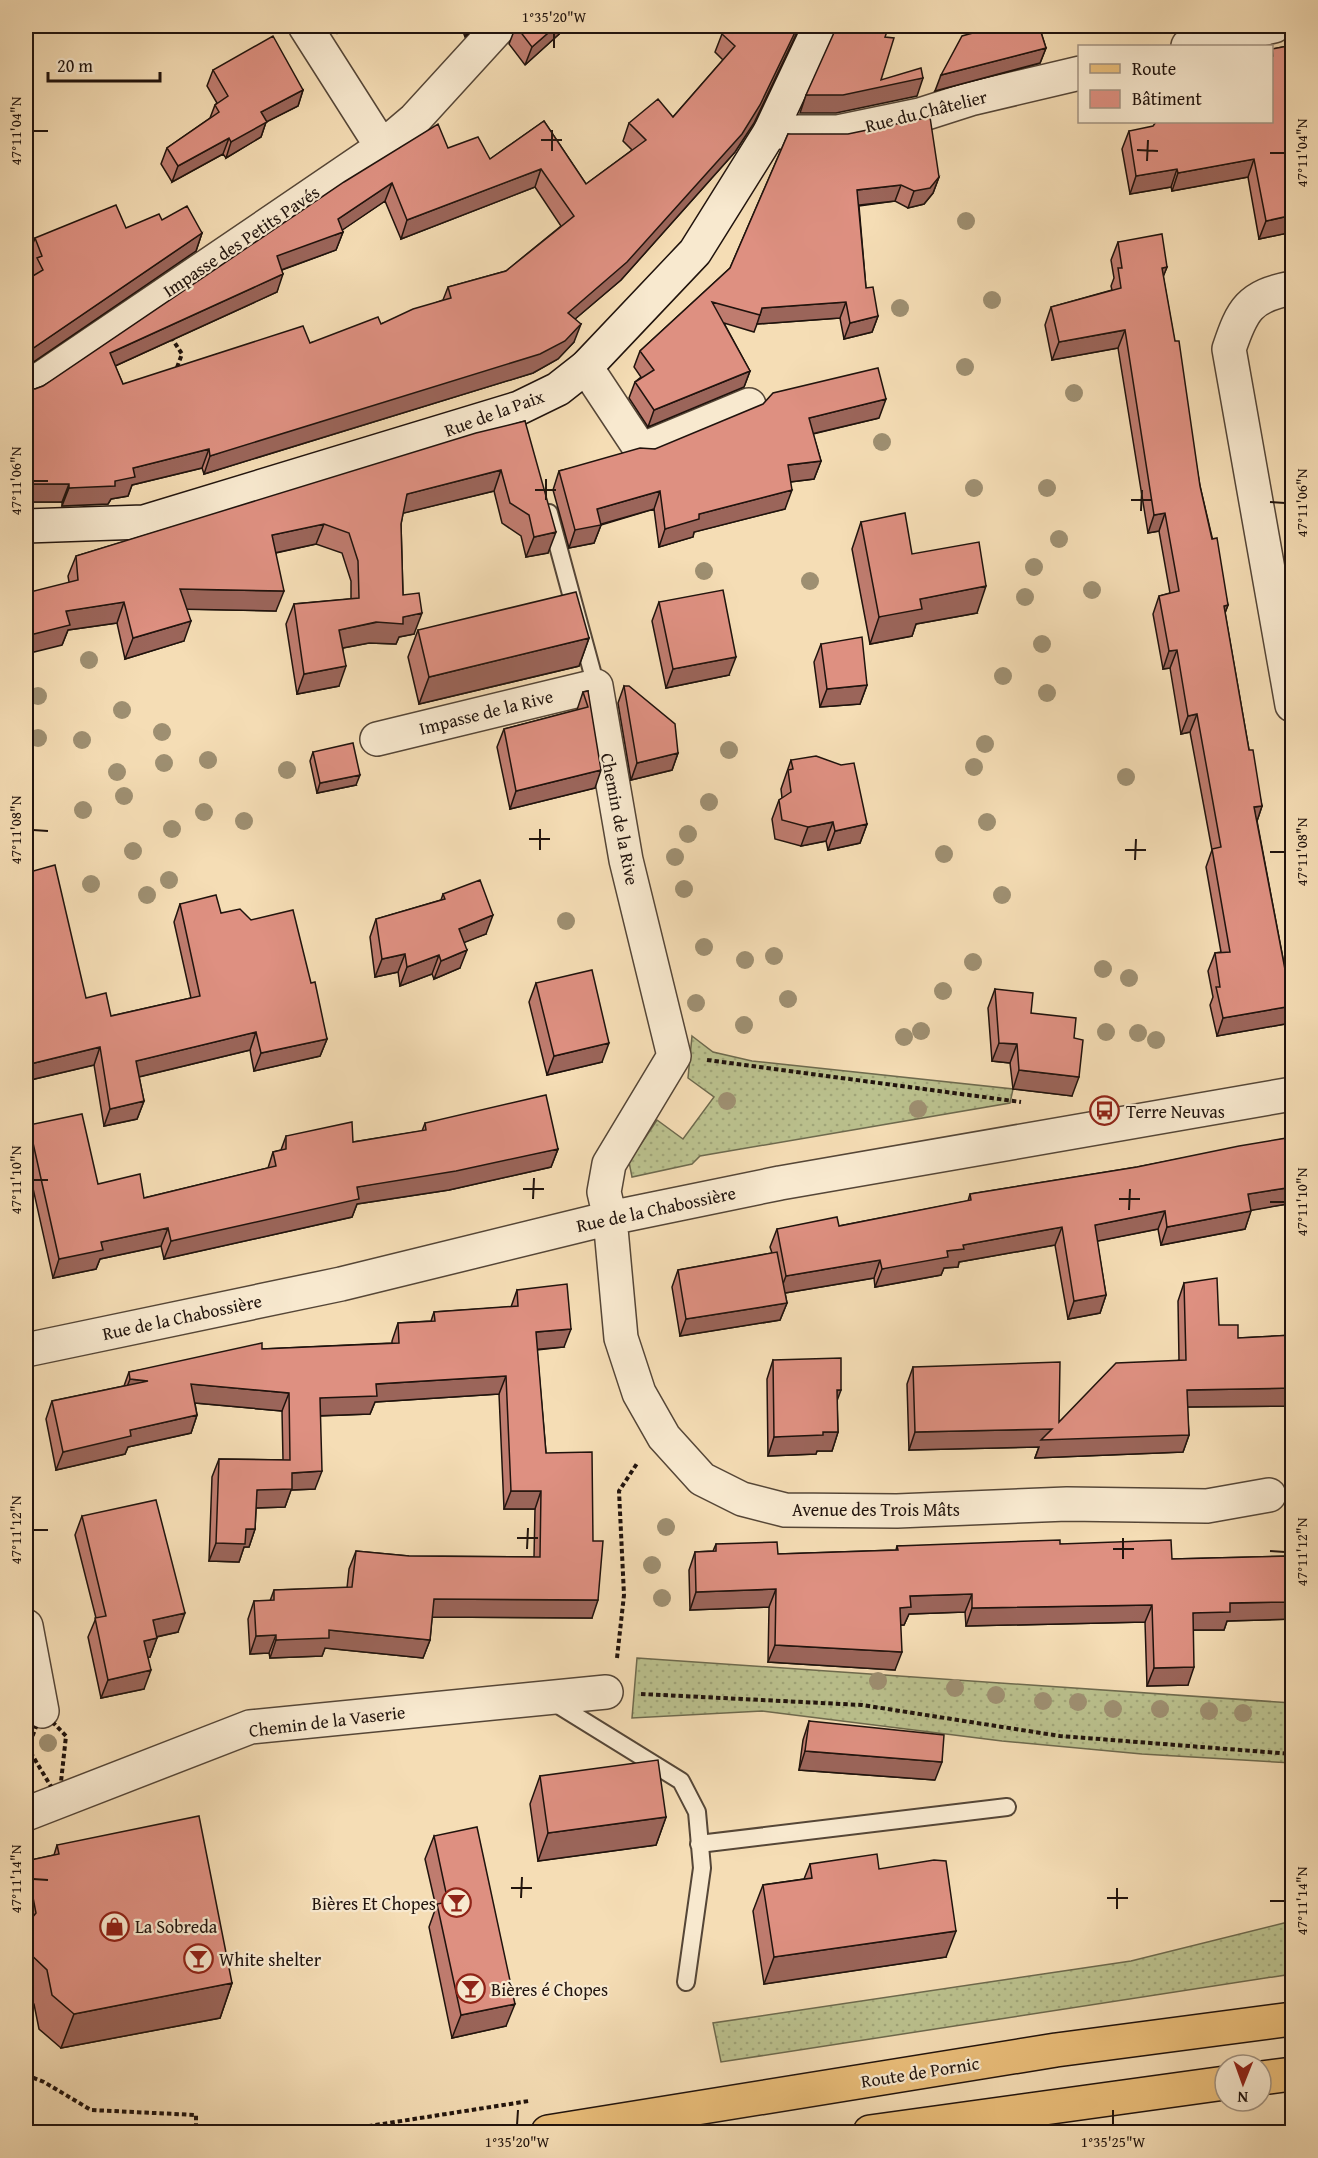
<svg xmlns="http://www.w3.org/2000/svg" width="1318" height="2158" font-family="'Gentium Book Plus',serif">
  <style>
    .grass { fill: url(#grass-dots); stroke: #6e6a4e; stroke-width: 1.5 }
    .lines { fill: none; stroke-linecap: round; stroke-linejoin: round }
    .lane-casing { stroke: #554637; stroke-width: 20 }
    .street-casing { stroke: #554637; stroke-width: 36 }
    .secondary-casing { stroke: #20130d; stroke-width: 36 }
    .primary-casing { stroke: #20130d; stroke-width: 36 }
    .path { stroke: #20130d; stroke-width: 4; stroke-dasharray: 4.5 3; stroke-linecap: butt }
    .lane { stroke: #f8e9cf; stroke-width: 16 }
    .street { stroke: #f8e9cf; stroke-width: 33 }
    .secondary { stroke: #f8e9cf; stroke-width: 33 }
    .primary { stroke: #eabe7a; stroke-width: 33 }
    .tree { fill: #9e8f71 }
    .wall { fill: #bf7c6f; stroke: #20130d; stroke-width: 1.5; fill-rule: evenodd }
    .shaded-wall { fill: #9b655a; stroke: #20130d; stroke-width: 1.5 }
    .building { fill: #de9081; stroke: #20130d; stroke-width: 1.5; fill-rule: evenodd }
    .ticks { fill: none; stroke: #20130d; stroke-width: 2 }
    .labels { text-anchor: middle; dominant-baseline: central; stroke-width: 4.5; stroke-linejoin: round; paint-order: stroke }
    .street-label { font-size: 18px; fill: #20130d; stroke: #f8e9cf }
    .poi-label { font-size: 18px; fill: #20130d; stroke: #f8e9cf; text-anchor: start }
    .neatline { fill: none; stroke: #20130d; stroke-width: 2 }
    .ticks-label { font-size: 15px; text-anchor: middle; fill: #20130d }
  </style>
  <defs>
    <pattern id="grass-dots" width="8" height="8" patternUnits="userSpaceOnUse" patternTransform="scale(1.5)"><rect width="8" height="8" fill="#bbc18e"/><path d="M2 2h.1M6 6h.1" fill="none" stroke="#a0a579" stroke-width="1.8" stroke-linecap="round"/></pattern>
  </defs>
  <rect width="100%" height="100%" fill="#f5ddb5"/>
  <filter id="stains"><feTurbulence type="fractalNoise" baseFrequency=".00333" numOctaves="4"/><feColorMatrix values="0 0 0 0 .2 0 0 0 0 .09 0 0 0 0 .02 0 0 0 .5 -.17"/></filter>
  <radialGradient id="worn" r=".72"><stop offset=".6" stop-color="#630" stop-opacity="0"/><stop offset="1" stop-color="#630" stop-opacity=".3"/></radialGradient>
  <!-- grass -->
  <path class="grass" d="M 692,1036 L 713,1052 L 752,1061 L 1013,1089 L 1010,1103 L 700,1156 L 692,1164 L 632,1177 L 629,1162 L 657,1120 L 683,1139 L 714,1097 L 688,1078 Z
    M 637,1658 L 1292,1703 L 1292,1763 L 1142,1754 L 1002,1741 L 762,1711 L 632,1718 Z
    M 1292,1921 L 1292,1974 L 721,2062 L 713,2023 L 1131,1961 Z"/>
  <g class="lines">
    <defs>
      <path id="lane" d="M 549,513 L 596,686
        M 550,1700 L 681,1781 L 697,1812 L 702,1868 L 686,1982
        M 699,1844 L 1007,1807"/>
      <path id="street" d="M 305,26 L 382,147
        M 1188,46 L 1274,26
        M 770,132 L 838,132 L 920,115 L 970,99 L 1080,73
        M 1292,288 C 1249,296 1242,310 1229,349 L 1292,705
        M 586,367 L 641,450 L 749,405
        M 26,389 L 382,147 L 415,119 L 500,26
        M 377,739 L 596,686 L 626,860 L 674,1056 L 609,1164 L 604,1192 L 610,1218 L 621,1338 L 639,1393 L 664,1437 L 702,1479 L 742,1499 L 785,1510 L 897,1511 L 1067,1504 L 1207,1506 L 1269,1495
        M 26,1350 L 341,1284 L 610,1218 L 780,1183 L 1292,1094
        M 26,1626 L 42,1711
        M 26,1814 L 250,1727 L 606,1692"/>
      <path id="secondary" d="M 26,526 L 144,522 L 519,408 L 558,389 L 586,367 L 695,252 L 770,132 L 820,26"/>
      <path id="primary" d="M 1261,2078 L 1292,2074
        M 548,2132 L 1056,2050 L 1292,2019
        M 870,2132 L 1225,2083"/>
    </defs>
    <!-- lane casing -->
    <use href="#lane" class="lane-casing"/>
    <!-- street casing -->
    <use href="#street" class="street-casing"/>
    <!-- secondary casing -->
    <use href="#secondary" class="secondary-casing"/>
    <!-- primary casing -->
    <use href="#primary" class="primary-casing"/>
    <!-- path -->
    <path class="path" d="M 171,337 L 182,354 L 176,370
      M 707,1060 L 1021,1102
      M 617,1658 L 624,1595 L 619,1491 L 638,1462
      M 641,1694 L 862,1705 L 1060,1736 L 1292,1754
      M 42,1711 L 66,1736 L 59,1800 L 28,1748 Z
      M 26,2075 L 44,2082 L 91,2110 L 196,2115 L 196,2132
      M 331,2132 L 529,2101"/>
    <!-- lane -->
    <use href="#lane" class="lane"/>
    <!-- street -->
    <use href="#street" class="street"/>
    <!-- secondary -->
    <use href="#secondary" class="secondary"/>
    <!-- primary -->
    <use href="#primary" class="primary"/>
  </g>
  <!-- trees -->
  <g class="tree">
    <circle cx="966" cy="221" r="9"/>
    <circle cx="992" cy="300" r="9"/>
    <circle cx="900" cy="308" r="9"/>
    <circle cx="965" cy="367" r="9"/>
    <circle cx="1074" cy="393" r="9"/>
    <circle cx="882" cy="442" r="9"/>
    <circle cx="974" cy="488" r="9"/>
    <circle cx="1047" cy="488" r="9"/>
    <circle cx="1059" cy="539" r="9"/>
    <circle cx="1034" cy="567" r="9"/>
    <circle cx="704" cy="571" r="9"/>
    <circle cx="810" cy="581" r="9"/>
    <circle cx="1092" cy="590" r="9"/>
    <circle cx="1025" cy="597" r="9"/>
    <circle cx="1042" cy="644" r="9"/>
    <circle cx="89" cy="660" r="9"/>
    <circle cx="1003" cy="676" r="9"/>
    <circle cx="1047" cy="693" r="9"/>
    <circle cx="38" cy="696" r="9"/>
    <circle cx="122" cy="710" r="9"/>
    <circle cx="162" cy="732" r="9"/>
    <circle cx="38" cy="738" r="9"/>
    <circle cx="82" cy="740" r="9"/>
    <circle cx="985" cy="744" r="9"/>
    <circle cx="729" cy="750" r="9"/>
    <circle cx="208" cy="760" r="9"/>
    <circle cx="164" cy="763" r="9"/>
    <circle cx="974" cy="767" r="9"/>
    <circle cx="287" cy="770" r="9"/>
    <circle cx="117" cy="772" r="9"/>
    <circle cx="1126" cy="777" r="9"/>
    <circle cx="124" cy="796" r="9"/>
    <circle cx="709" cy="802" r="9"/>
    <circle cx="83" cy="810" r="9"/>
    <circle cx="204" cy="812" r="9"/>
    <circle cx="244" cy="821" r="9"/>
    <circle cx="987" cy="822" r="9"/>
    <circle cx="172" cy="829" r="9"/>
    <circle cx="688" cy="834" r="9"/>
    <circle cx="133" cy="851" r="9"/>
    <circle cx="944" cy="854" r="9"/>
    <circle cx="675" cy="857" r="9"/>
    <circle cx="169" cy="880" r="9"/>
    <circle cx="91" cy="884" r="9"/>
    <circle cx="684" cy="889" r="9"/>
    <circle cx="147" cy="895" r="9"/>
    <circle cx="1002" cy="895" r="9"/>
    <circle cx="566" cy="921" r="9"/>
    <circle cx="704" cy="947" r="9"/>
    <circle cx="774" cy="956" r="9"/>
    <circle cx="745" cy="960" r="9"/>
    <circle cx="973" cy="962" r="9"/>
    <circle cx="1103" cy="969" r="9"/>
    <circle cx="1129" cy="978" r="9"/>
    <circle cx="943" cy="991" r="9"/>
    <circle cx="788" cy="999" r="9"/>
    <circle cx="696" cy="1003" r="9"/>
    <circle cx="744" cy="1025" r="9"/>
    <circle cx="921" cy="1031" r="9"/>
    <circle cx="1106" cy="1032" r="9"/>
    <circle cx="1138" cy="1033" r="9"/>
    <circle cx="904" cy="1037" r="9"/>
    <circle cx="1156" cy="1040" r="9"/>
    <circle cx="727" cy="1101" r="9"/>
    <circle cx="918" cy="1109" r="9"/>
    <circle cx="666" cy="1527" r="9"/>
    <circle cx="652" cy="1565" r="9"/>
    <circle cx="662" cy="1598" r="9"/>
    <circle cx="878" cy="1681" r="9"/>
    <circle cx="955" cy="1688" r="9"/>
    <circle cx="996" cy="1695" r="9"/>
    <circle cx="1043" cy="1701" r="9"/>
    <circle cx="1078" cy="1702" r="9"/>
    <circle cx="1113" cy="1709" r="9"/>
    <circle cx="1160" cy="1709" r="9"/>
    <circle cx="1209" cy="1711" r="9"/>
    <circle cx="1243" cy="1713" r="9"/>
    <circle cx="48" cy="1743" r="9"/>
  </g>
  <!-- wall -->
  <path class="wall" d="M 334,26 L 355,26 L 338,33 Z
    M 461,26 L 476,26 L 465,37 Z
    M 516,26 L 568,26 L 525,65 L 509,44 Z
    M 721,26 L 800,26 L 754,123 L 735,152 L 621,280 L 575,319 L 574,342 L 558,359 L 533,373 L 204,474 L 202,468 L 132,485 L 128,496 L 111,499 L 108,504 L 62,506 L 62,502 L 26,502 L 26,388 L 35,389 L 43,386 L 448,148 L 490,159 L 544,121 L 586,184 L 632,150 L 623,141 L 629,123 L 673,117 L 723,60 L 715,52 L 722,34 L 726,30 ZM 535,187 L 561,226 L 506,271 L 448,287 L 443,300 L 381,324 L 310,343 L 123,384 L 115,366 L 277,292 L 282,270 L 336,250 L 343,232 L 342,230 L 385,201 L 401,239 Z
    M 976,26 L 1039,26 L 1046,48 L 1040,63 L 935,91 L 975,33 L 974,30 Z
    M 1293,45 L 1293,232 L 1259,239 L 1248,177 L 1172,191 L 1171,187 L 1130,194 L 1122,149 L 1129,131 L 1272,122 L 1272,49 Z
    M 213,70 L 303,90 L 298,106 L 266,122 L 261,137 L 226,158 L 223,154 L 172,182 L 161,164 L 167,148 L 210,118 L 215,105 L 217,103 L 207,86 Z
    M 788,134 L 939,177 L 933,193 L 924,204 L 908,208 L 895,201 L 859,206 L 866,288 L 878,316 L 872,332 L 844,339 L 840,318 L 757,324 L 754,332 L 724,323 L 750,371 L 744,387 L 648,427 L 629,398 L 635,382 L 641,377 L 634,367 L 640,351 L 730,268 Z
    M 162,220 L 202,233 L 196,251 L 31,276 L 33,269 L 28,257 L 35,238 L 126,228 Z
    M 1118,242 L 1167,267 L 1163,276 L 1200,486 L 1228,605 L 1225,613 L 1249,750 L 1262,806 L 1257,821 L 1292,1006 L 1285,1024 L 1217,1036 L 1210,1005 L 1213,997 L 1208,971 L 1215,953 L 1221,952 L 1206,867 L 1212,850 L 1190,732 L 1181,734 L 1170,668 L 1163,669 L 1153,614 L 1159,596 L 1170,593 L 1159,531 L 1148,533 L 1118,348 L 1052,360 L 1045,325 L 1051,307 L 1112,290 L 1111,286 L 1114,278 L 1111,260 Z
    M 1293,345 L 1293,393 L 1287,360 Z
    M 879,418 L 813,434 L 821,461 L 814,479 L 790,482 L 785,509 L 694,532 L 693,537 L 659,547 L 654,509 L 601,525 L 594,543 L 569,548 L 553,490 L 559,471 L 655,449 Z
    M 525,421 L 548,553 L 526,557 L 521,536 L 502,523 L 494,491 L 403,513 L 401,524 L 403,595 L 414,634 L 399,637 L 396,644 L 369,643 L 343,648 L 339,686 L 297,694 L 286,624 L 294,604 L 351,599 L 351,581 L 342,553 L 316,544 L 276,553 L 276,611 L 187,609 L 184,641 L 125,659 L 117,623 L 68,630 L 62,645 L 69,582 L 68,576 L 76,556 Z
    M 861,522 L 912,554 L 977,613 L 916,624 L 912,636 L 870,644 L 852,549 Z
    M 659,602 L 729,675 L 666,688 L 652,621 Z
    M 418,630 L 589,638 L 579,666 L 419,704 L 408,657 Z
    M 821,644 L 867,685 L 860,704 L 820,707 L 814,662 Z
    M 624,686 L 678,753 L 672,770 L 631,780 L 618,703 Z
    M 588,691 L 595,788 L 510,809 L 497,747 L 504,729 L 577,710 L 583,692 Z
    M 313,752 L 356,785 L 317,793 L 310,761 Z
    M 791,760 L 867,824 L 860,843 L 828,850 L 826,841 L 801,846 L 775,839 L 772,819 L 779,800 L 782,798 L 781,789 Z
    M 26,873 L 86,998 L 111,1016 L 191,998 L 174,922 L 180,904 L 221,913 L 311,983 L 327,1039 L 320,1056 L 254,1071 L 250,1050 L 139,1077 L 144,1101 L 137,1119 L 104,1126 L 94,1065 L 26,1081 Z
    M 443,894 L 486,934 L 464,942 L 460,968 L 434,979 L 432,974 L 400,986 L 398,972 L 375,977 L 370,937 L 376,919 L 441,900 Z
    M 536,983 L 602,1062 L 547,1075 L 529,1002 Z
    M 995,989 L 1031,1013 L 1074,1038 L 1072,1096 L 1013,1089 L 1010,1063 L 992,1061 L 988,1008 Z
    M 425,1123 L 558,1149 L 551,1167 L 449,1190 L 357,1204 L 352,1217 L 164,1259 L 161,1246 L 100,1259 L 96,1269 L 53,1278 L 26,1157 L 26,1136 L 29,1125 L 98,1184 L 144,1198 L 268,1168 L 273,1152 L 281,1150 L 286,1136 L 353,1142 L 422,1131 Z
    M 1293,1137 L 1293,1203 L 1251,1210 L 1245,1229 L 1161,1245 L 1158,1229 L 1097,1241 L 1106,1295 L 1100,1313 L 1068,1319 L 1055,1245 L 959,1262 L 958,1267 L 944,1268 L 941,1275 L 875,1287 L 874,1278 L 785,1293 L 787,1303 L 780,1320 L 680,1336 L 672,1287 L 678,1270 L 772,1253 L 770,1247 L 777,1229 L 839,1226 L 968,1201 L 970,1194 L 1137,1167 Z
    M 1184,1283 L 1219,1325 L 1238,1338 L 1293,1335 L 1293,1406 L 1187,1407 L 1189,1435 L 1183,1452 L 1035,1458 L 1039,1447 L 909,1450 L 907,1384 L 913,1367 L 1059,1422 L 1179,1360 L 1178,1301 Z
    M 517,1290 L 564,1347 L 537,1350 L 546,1453 L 592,1618 L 432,1617 L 430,1640 L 423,1658 L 325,1648 L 322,1656 L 270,1658 L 269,1653 L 250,1654 L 248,1619 L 254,1601 L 270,1601 L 274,1590 L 347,1588 L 349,1569 L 356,1551 L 409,1556 L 534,1557 L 535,1509 L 504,1509 L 499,1394 L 375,1402 L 370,1414 L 320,1416 L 315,1489 L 291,1490 L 285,1507 L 256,1508 L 255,1529 L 249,1547 L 244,1547 L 239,1562 L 209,1561 L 212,1477 L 219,1459 L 283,1460 L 282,1411 L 195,1403 L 197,1415 L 191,1433 L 128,1447 L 125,1454 L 56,1470 L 46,1419 L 52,1401 L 124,1386 L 129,1372 L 262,1349 L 392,1343 L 392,1341 L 398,1323 L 431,1321 L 434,1312 L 511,1307 Z
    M 773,1360 L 837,1402 L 838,1432 L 832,1451 L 817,1451 L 816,1454 L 768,1456 L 767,1379 Z
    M 82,1516 L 178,1632 L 157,1637 L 150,1657 L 148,1657 L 144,1689 L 101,1698 L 88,1637 L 96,1618 L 75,1535 Z
    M 716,1544 L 778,1554 L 896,1550 L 897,1546 L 1060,1544 L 1172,1559 L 1293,1556 L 1293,1619 L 1227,1621 L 1224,1630 L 1193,1630 L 1188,1685 L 1147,1686 L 1145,1622 L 966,1626 L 965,1612 L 909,1614 L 904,1625 L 900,1625 L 895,1670 L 768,1662 L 769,1607 L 690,1610 L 689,1570 L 695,1552 L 713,1551 Z
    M 809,1721 L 935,1780 L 799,1770 L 803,1740 Z
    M 540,1776 L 666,1817 L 656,1845 L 538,1861 L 530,1804 Z
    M 434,1836 L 506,2026 L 452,2038 L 429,1927 L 436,1907 L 425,1859 Z
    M 57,1845 L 232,1983 L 220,2018 L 61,2048 L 39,2029 L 34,2004 L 26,1996 L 26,1861 L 54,1855 Z
    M 810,1864 L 879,1869 L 946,1957 L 764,1984 L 753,1911 L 763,1885 L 804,1879 Z"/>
  <!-- shaded-wall -->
  <path class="shaded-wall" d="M 341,26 L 355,26 L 338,33 Z
    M 469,26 L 476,26 L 465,37 Z
    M 556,26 L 568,26 L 525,65 L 532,47 Z
    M 798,26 L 800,26 L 754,123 L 735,152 L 621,280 L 561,331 L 568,313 Z
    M 1046,48 L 1040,63 L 935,91 L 941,75 Z
    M 923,78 L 917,96 L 836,113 L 800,113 L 806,95 Z
    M 303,90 L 298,106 L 266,122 L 261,137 L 226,158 L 231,142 L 261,112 Z
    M 229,138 L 223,154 L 172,182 L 178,166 Z
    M 1254,159 L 1248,177 L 1172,191 L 1178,173 Z
    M 541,169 L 535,187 L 401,239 L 407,220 Z
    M 1177,169 L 1171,187 L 1130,194 L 1136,176 Z
    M 939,177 L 933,193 L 924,204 L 908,208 L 914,191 Z
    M 392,183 L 385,201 L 335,235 L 343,232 L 336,250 L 270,274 L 277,256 L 338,219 Z
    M 901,185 L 895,201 L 851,206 L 857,190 Z
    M 1293,215 L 1293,232 L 1259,239 L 1266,221 Z
    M 202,233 L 196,251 L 26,367 L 26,353 Z
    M 1167,267 L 1160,285 L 1162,268 Z
    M 283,274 L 277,292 L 104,371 L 110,353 Z
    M 846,302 L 840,318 L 757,324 L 762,308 Z
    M 878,316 L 872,332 L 844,339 L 850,323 Z
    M 581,324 L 574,342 L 558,359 L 533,373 L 204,474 L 210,456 Z
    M 1125,330 L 1118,348 L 1052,360 L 1059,342 Z
    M 750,371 L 744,387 L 648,427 L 654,410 Z
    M 886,399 L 879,418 L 803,436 L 809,418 Z
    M 209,449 L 202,468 L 132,485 L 128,496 L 111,499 L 108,504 L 62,506 L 69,488 L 115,481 L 133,468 Z
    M 821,461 L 814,479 L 781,483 L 788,465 Z
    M 501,470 L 494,491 L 400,514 L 407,494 Z
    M 31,484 L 69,484 L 62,502 L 26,502 L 26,499 Z
    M 792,490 L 785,509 L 694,532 L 693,537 L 659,547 L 665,529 L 699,514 Z
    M 660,491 L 654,509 L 598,525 L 601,525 L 594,543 L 569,548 L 575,530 L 597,509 Z
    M 1165,513 L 1159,531 L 1148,533 L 1154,515 Z
    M 324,524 L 316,544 L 265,555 L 272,535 Z
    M 556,532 L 548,553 L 526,557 L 534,537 Z
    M 986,586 L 977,613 L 916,624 L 912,636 L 870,644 L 879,617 L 920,599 Z
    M 180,589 L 284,591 L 276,611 L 173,609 Z
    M 124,602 L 117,623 L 68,630 L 62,645 L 26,654 L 26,636 L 66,611 Z
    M 1228,605 L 1221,623 L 1224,606 Z
    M 422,613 L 414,634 L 399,637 L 396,644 L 369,643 L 332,650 L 339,630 Z
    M 191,621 L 184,641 L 125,659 L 133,638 Z
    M 589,638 L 579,666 L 419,704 L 429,677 Z
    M 1177,650 L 1170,668 L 1163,669 L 1169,651 Z
    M 736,657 L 729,675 L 666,688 L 673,669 Z
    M 346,666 L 339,686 L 297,694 L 304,674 Z
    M 867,685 L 860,704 L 820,707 L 827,689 Z
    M 1197,714 L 1190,732 L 1181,734 L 1188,716 Z
    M 678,753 L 672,770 L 631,780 L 637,763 Z
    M 601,770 L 595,788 L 510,809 L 516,791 Z
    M 360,775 L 356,785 L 317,793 L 320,783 Z
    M 1262,806 L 1256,824 L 1254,807 Z
    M 833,822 L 826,841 L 801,846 L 808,827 Z
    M 867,824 L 860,843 L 828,850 L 835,831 Z
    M 493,915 L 486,934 L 453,947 L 459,929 Z
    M 467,950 L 460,968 L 434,979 L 441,961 Z
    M 405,954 L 398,972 L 375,977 L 382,959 Z
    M 439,955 L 432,974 L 400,986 L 407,967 Z
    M 1292,1006 L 1285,1024 L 1217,1036 L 1223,1018 Z
    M 256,1032 L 250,1050 L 130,1079 L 136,1061 Z
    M 327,1039 L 320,1056 L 254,1071 L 261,1053 Z
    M 609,1043 L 602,1062 L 547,1075 L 554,1056 Z
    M 999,1043 L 1017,1044 L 1010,1063 L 992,1061 Z
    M 100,1047 L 94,1065 L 26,1081 L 26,1065 Z
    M 1019,1070 L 1079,1077 L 1072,1096 L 1013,1089 Z
    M 144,1101 L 137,1119 L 104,1126 L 110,1109 Z
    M 558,1149 L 551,1167 L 449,1190 L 357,1204 L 352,1217 L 164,1259 L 171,1241 L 357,1187 Z
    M 1293,1187 L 1293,1203 L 1242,1212 L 1248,1194 Z
    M 1165,1211 L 1158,1229 L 1088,1243 L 1095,1225 Z
    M 1251,1211 L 1245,1229 L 1161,1245 L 1167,1227 Z
    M 1062,1227 L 1055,1245 L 959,1262 L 958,1267 L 944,1268 L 941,1275 L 875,1287 L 882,1269 L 947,1251 L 963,1245 Z
    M 168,1228 L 161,1246 L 100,1259 L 96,1269 L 53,1278 L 59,1259 L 101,1242 Z
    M 880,1260 L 874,1278 L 779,1294 L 786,1276 Z
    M 1106,1295 L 1100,1313 L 1068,1319 L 1074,1301 Z
    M 787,1303 L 780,1320 L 680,1336 L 686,1319 Z
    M 571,1329 L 564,1347 L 529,1350 L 536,1332 Z
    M 506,1376 L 499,1394 L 375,1402 L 370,1414 L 313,1416 L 320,1398 L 376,1384 Z
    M 130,1379 L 148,1381 L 123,1397 Z
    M 191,1384 L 289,1393 L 282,1411 L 184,1402 Z
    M 1293,1388 L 1293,1406 L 1180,1407 L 1187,1390 Z
    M 837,1390 L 841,1390 L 834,1409 Z
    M 197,1415 L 191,1433 L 128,1447 L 125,1454 L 56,1470 L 63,1452 L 130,1430 Z
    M 1052,1429 L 1189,1435 L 1183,1452 L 1035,1458 L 1039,1447 L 909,1450 L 915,1432 Z
    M 823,1432 L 838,1432 L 832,1451 L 817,1451 L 816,1454 L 768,1456 L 774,1437 Z
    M 322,1471 L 315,1489 L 291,1490 L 285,1507 L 250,1508 L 257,1490 L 292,1473 Z
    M 511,1491 L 541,1491 L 535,1509 L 504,1509 Z
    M 246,1529 L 255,1529 L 249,1547 L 244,1547 L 239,1562 L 209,1561 L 216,1543 Z
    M 776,1589 L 769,1607 L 690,1610 L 696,1592 Z
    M 972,1594 L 965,1612 L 909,1614 L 904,1625 L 893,1625 L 900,1608 L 910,1596 Z
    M 434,1599 L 598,1600 L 592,1618 L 428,1617 Z
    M 1293,1602 L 1293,1619 L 1227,1621 L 1224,1630 L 1186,1630 L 1193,1613 L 1230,1603 Z
    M 1152,1605 L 1145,1622 L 966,1626 L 972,1608 Z
    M 185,1613 L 178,1632 L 146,1639 L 153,1620 Z
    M 329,1630 L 430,1640 L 423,1658 L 325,1648 L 322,1656 L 270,1658 L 276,1640 Z
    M 276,1635 L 269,1653 L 250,1654 L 256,1636 Z
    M 157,1638 L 150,1657 L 137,1659 L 144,1641 Z
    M 775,1645 L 902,1652 L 895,1670 L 768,1662 Z
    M 1194,1667 L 1188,1685 L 1147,1686 L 1154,1668 Z
    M 151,1670 L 144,1689 L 101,1698 L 108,1680 Z
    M 805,1751 L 942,1762 L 935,1780 L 799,1770 Z
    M 666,1817 L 656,1845 L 538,1861 L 548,1833 Z
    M 956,1931 L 946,1957 L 764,1984 L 774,1957 Z
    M 232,1983 L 220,2018 L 61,2048 L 74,2014 Z
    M 515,2004 L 506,2026 L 452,2038 L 461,2015 Z"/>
  <!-- building -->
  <path class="building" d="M 516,26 L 556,26 L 532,47 Z
    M 729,26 L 798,26 L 760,105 L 742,134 L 627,262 L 568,313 L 581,324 L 565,341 L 540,354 L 210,456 L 209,449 L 133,468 L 135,477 L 115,481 L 115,486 L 69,488 L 69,484 L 31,484 L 27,457 L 26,457 L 26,388 L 35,389 L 43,386 L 344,182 L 438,124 L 448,148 L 478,137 L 490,159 L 544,121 L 586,184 L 646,140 L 629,123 L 658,99 L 673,117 L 735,46 L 722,34 ZM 541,169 L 574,216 L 506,271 L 448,287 L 451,298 L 413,309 L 381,324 L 378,317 L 310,343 L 303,326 L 123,384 L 110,353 L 283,274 L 277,256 L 343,232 L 338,219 L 392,183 L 407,220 Z
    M 837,26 L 889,26 L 885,37 L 894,38 L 881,80 L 921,68 L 923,78 L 843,95 L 806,95 Z
    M 983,26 L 1039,26 L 1046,48 L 941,75 L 962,36 L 984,30 Z
    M 273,36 L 303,90 L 261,112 L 267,122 L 231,142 L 229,138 L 178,166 L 167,148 L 219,112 L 215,105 L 228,96 L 213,70 Z
    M 1293,45 L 1293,215 L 1266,221 L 1254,159 L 1178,173 L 1177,169 L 1136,176 L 1129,131 L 1153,126 L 1156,122 L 1272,122 L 1272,56 L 1273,56 L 1272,49 Z
    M 930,117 L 939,177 L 930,188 L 914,191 L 901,185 L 857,190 L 866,288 L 873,287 L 878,316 L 850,323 L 846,302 L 762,308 L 760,315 L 712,302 L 750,371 L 654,410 L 635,382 L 654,370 L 640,351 L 730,268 L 788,134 L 848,134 Z
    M 116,205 L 126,228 L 159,214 L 162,220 L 187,206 L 202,233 L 26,353 L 26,280 L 43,270 L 37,258 L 42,256 L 35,238 Z
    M 1162,234 L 1167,267 L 1162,268 L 1175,341 L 1179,341 L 1200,486 L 1212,539 L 1217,538 L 1228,605 L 1224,606 L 1249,750 L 1253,750 L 1262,806 L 1254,807 L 1292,1006 L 1223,1018 L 1216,987 L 1220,987 L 1215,953 L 1230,952 L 1212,849 L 1221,847 L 1197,714 L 1188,716 L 1177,650 L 1169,651 L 1159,596 L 1179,591 L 1165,513 L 1154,515 L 1125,330 L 1059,342 L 1051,307 L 1121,288 L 1118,268 L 1122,268 L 1118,242 Z
    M 878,368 L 886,399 L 809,418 L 821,461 L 788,465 L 792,490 L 699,514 L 699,519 L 665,529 L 660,491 L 597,509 L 601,525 L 575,530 L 559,471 L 640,448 L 655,449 L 763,404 L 773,393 Z
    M 525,421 L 556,532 L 534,537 L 529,515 L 510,503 L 501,470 L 407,494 L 401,524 L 403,595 L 419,593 L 422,613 L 403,617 L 403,624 L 376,622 L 339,630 L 346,666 L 304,674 L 294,604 L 359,598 L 358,561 L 349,533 L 324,524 L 272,535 L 284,591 L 180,589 L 191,621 L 133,638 L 124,602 L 66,611 L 70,625 L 26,636 L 26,593 L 78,580 L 76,556 L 476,433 Z
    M 905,513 L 912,554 L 979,542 L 986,586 L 920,599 L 922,609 L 879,617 L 861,522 Z
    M 723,590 L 736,657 L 673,669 L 659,602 Z
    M 576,592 L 589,638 L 429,677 L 418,630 Z
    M 862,637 L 867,685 L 827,689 L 821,644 Z
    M 624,686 L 629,686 L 675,724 L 678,753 L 637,763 Z
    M 588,691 L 601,770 L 516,791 L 504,729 L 588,707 L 583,692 Z
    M 353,743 L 360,775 L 320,783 L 313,752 Z
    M 816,756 L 841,765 L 854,763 L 867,824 L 835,831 L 833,822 L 808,827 L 782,820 L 779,800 L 791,792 L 788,770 L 793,769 L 791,760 Z
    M 55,865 L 86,998 L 106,993 L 111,1016 L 200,996 L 180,904 L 216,895 L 221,913 L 240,909 L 251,920 L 293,910 L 311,983 L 315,982 L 327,1039 L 261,1053 L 256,1032 L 136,1061 L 144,1101 L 110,1109 L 100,1047 L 26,1065 L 26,873 Z
    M 480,880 L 493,915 L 459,929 L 467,950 L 441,961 L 439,955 L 407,967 L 405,954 L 382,959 L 376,919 L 445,899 L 443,894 Z
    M 592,970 L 609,1043 L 554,1056 L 536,983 Z
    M 995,989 L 1033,993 L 1031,1013 L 1076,1018 L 1074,1038 L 1083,1040 L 1079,1077 L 1019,1070 L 1017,1044 L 999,1043 Z
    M 546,1095 L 558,1149 L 456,1171 L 357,1187 L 359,1199 L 171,1241 L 168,1228 L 101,1242 L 103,1250 L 59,1259 L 29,1125 L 82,1114 L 98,1184 L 140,1174 L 144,1198 L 276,1166 L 273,1152 L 286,1149 L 286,1136 L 352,1122 L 353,1142 L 426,1130 L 425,1123 Z
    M 1293,1137 L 1293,1187 L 1248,1194 L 1251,1211 L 1167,1227 L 1165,1211 L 1095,1225 L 1106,1295 L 1074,1301 L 1062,1227 L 963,1245 L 964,1249 L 947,1251 L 948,1257 L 882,1269 L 880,1260 L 786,1276 L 777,1229 L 837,1217 L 839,1226 L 971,1200 L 970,1194 L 1137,1167 L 1239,1146 Z
    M 777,1252 L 787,1303 L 686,1319 L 678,1270 Z
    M 1217,1278 L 1219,1325 L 1238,1325 L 1238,1338 L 1293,1335 L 1293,1388 L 1187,1390 L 1189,1435 L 1041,1440 L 1052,1429 L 915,1432 L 913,1367 L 1060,1362 L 1059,1422 L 1116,1363 L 1186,1360 L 1184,1283 Z
    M 567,1284 L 571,1329 L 536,1332 L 546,1453 L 592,1452 L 593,1541 L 603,1541 L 598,1600 L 434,1599 L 430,1640 L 329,1630 L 329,1638 L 276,1640 L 276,1635 L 256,1636 L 254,1601 L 274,1600 L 274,1590 L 352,1587 L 356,1551 L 409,1556 L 540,1557 L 541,1491 L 511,1491 L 506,1376 L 376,1384 L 377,1396 L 320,1398 L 322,1471 L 292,1473 L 292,1489 L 257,1490 L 255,1529 L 246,1529 L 245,1544 L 216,1543 L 219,1459 L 290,1460 L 289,1393 L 191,1384 L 197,1415 L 130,1430 L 131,1436 L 63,1452 L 52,1401 L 148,1381 L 130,1379 L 129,1372 L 262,1343 L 262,1349 L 399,1343 L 398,1323 L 435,1321 L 434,1312 L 518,1306 L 517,1290 Z
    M 841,1358 L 841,1390 L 837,1390 L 838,1432 L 823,1432 L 823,1435 L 774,1437 L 773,1360 Z
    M 156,1500 L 185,1613 L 153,1620 L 157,1638 L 144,1641 L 151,1670 L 108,1680 L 95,1618 L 106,1616 L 82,1516 Z
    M 1060,1540 L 1060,1544 L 1171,1540 L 1172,1559 L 1293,1556 L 1293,1602 L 1230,1603 L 1230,1612 L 1193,1613 L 1194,1667 L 1154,1668 L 1152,1605 L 972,1608 L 972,1594 L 910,1596 L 911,1607 L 900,1608 L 902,1652 L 775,1645 L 776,1589 L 696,1592 L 695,1552 L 716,1551 L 716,1544 L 777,1542 L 778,1554 L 898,1550 L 897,1546 Z
    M 809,1721 L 944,1735 L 942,1762 L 805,1751 Z
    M 658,1760 L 666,1817 L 548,1833 L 540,1776 Z
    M 199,1816 L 232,1983 L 74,2014 L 52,1995 L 47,1970 L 26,1950 L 26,1925 L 36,1913 L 26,1861 L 59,1854 L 57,1845 Z
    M 477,1827 L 515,2004 L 461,2015 L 437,1904 L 448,1902 L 434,1836 Z
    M 877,1854 L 879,1869 L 934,1860 L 946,1861 L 956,1931 L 774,1957 L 763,1885 L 812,1878 L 810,1864 Z"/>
  <!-- ticks -->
  <path class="ticks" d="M 554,48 L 554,33M 33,131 L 48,131M 541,140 L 562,140M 1137,150 L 1158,151M 552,151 L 552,130M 1270,153 L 1285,153M 1147,161 L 1148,140M 33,481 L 48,481M 535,490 L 556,490M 546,500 L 546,479M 1131,500 L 1152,500M 1270,502 L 1285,503M 1141,511 L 1142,490M 33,830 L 48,831M 529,839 L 550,839M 540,850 L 540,829M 1125,850 L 1146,850M 1270,852 L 1285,852M 1135,860 L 1136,839M 33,1180 L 48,1180M 523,1189 L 544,1189M 533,1199 L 534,1178M 1119,1199 L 1140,1199M 1270,1202 L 1285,1202M 1129,1210 L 1130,1189M 33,1530 L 48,1530M 517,1538 L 538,1538M 527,1549 L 528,1528M 1113,1549 L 1134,1549M 1270,1551 L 1285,1552M 1123,1559 L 1123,1538M 33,1879 L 48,1880M 511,1888 L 532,1888M 521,1898 L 522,1877M 1107,1898 L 1128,1898M 1270,1901 L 1285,1901M 1117,1909 L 1117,1888M 517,2125 L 518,2110M 1113,2125 L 1113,2110"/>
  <!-- icons -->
  <defs>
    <symbol id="bus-ring" viewBox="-11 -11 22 22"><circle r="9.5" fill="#f8e9cf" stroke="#8f2418" stroke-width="1.5"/><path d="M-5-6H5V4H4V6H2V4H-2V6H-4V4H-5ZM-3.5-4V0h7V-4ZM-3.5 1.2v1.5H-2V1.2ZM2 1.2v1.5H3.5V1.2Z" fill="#8f2418"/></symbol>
    <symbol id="bar-ring" viewBox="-11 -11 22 22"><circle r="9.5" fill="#f8e9cf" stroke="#8f2418" stroke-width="1.5"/><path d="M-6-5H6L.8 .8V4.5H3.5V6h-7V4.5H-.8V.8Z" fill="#8f2418"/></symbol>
    <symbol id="shop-ring" viewBox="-11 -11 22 22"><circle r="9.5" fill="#f8e9cf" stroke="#8f2418" stroke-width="1.5"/><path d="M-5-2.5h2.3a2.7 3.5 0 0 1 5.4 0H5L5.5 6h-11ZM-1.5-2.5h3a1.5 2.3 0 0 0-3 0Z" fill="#8f2418"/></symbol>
  </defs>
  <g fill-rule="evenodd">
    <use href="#bus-ring" x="1088" y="1094" width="33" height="33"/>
    <use href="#bar-ring" x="440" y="1886" width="33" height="33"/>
    <use href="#shop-ring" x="98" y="1910" width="33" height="33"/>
    <use href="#bar-ring" x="182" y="1942" width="33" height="33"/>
    <use href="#bar-ring" x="454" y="1972" width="33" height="33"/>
  </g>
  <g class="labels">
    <!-- street labels -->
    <g class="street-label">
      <text transform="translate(926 111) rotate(-14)">Rue du Châtelier</text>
      <text transform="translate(241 241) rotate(-34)">Impasse des Petits Pavés</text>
      <text transform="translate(494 413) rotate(-20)">Rue de la Paix</text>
      <text transform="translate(486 712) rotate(-14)">Impasse de la Rive</text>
      <text transform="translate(620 819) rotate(79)">Chemin de la Rive</text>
      <text transform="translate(656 1209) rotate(-12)">Rue de la Chabossière</text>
      <text transform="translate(182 1317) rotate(-12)">Rue de la Chabossière</text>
      <text x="876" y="1509">Avenue des Trois Mâts</text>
      <text transform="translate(327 1721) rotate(-7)">Chemin de la Vaserie</text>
      <text transform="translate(920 2072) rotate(-9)">Route de Pornic</text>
    </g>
    <!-- poi labels -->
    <g class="poi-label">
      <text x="1126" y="1111">Terre Neuvas</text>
      <text x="436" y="1903" text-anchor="end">Bières Et Chopes</text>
      <text x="135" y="1926">La Sobreda</text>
      <text x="219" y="1959">White shelter</text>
      <text x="491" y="1989">Bières é Chopes</text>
    </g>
  </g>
  <!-- margin -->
  <rect width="1318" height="2158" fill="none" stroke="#f5ddb5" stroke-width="66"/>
  <!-- legend -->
  <rect x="1078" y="45" width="195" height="78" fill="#f8e9cf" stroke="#a29381" stroke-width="1.5"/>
  <rect x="1090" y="64" width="30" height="9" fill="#eabe7a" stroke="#a29381" stroke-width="1.5"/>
  <text x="1132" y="75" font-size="18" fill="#20130d">Route</text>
  <rect x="1090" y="90" width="30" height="18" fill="#de9081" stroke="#a29381" stroke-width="1.5"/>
  <text x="1132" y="105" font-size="18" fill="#20130d">Bâtiment</text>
  <!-- north arrow -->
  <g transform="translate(1243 2083) rotate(181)"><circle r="28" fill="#f8e9cf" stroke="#a29381" stroke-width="1.5"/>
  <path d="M0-4.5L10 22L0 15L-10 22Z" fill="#8f2418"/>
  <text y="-9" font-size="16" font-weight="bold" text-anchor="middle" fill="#20130d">N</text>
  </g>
  <!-- scale -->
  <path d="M48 72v9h112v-9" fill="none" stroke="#20130d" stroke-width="3"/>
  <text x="57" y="72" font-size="18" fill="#20130d" stroke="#f8e9cf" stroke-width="4.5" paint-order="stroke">20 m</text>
  <rect x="33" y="33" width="1252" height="2092" class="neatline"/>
  <g class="ticks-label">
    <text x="554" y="22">1°35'20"W</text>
    <text transform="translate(16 131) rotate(-90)" y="5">47°11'04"N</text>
    <text transform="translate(1302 153) rotate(-90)" y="5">47°11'04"N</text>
    <text transform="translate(16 481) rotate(-90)" y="5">47°11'06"N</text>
    <text transform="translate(1302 503) rotate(-90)" y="5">47°11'06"N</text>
    <text transform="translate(16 830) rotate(-90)" y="5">47°11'08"N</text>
    <text transform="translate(1302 852) rotate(-90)" y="5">47°11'08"N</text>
    <text transform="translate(16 1180) rotate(-90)" y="5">47°11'10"N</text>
    <text transform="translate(1302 1202) rotate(-90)" y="5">47°11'10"N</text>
    <text transform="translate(16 1530) rotate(-90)" y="5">47°11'12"N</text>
    <text transform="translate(1302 1552) rotate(-90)" y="5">47°11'12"N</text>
    <text transform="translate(16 1879) rotate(-90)" y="5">47°11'14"N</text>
    <text transform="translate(1302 1901) rotate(-90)" y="5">47°11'14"N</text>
    <text x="517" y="2147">1°35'20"W</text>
    <text x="1113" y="2147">1°35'25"W</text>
  </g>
  <rect width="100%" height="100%" filter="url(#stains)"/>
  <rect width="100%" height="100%" fill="url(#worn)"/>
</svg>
